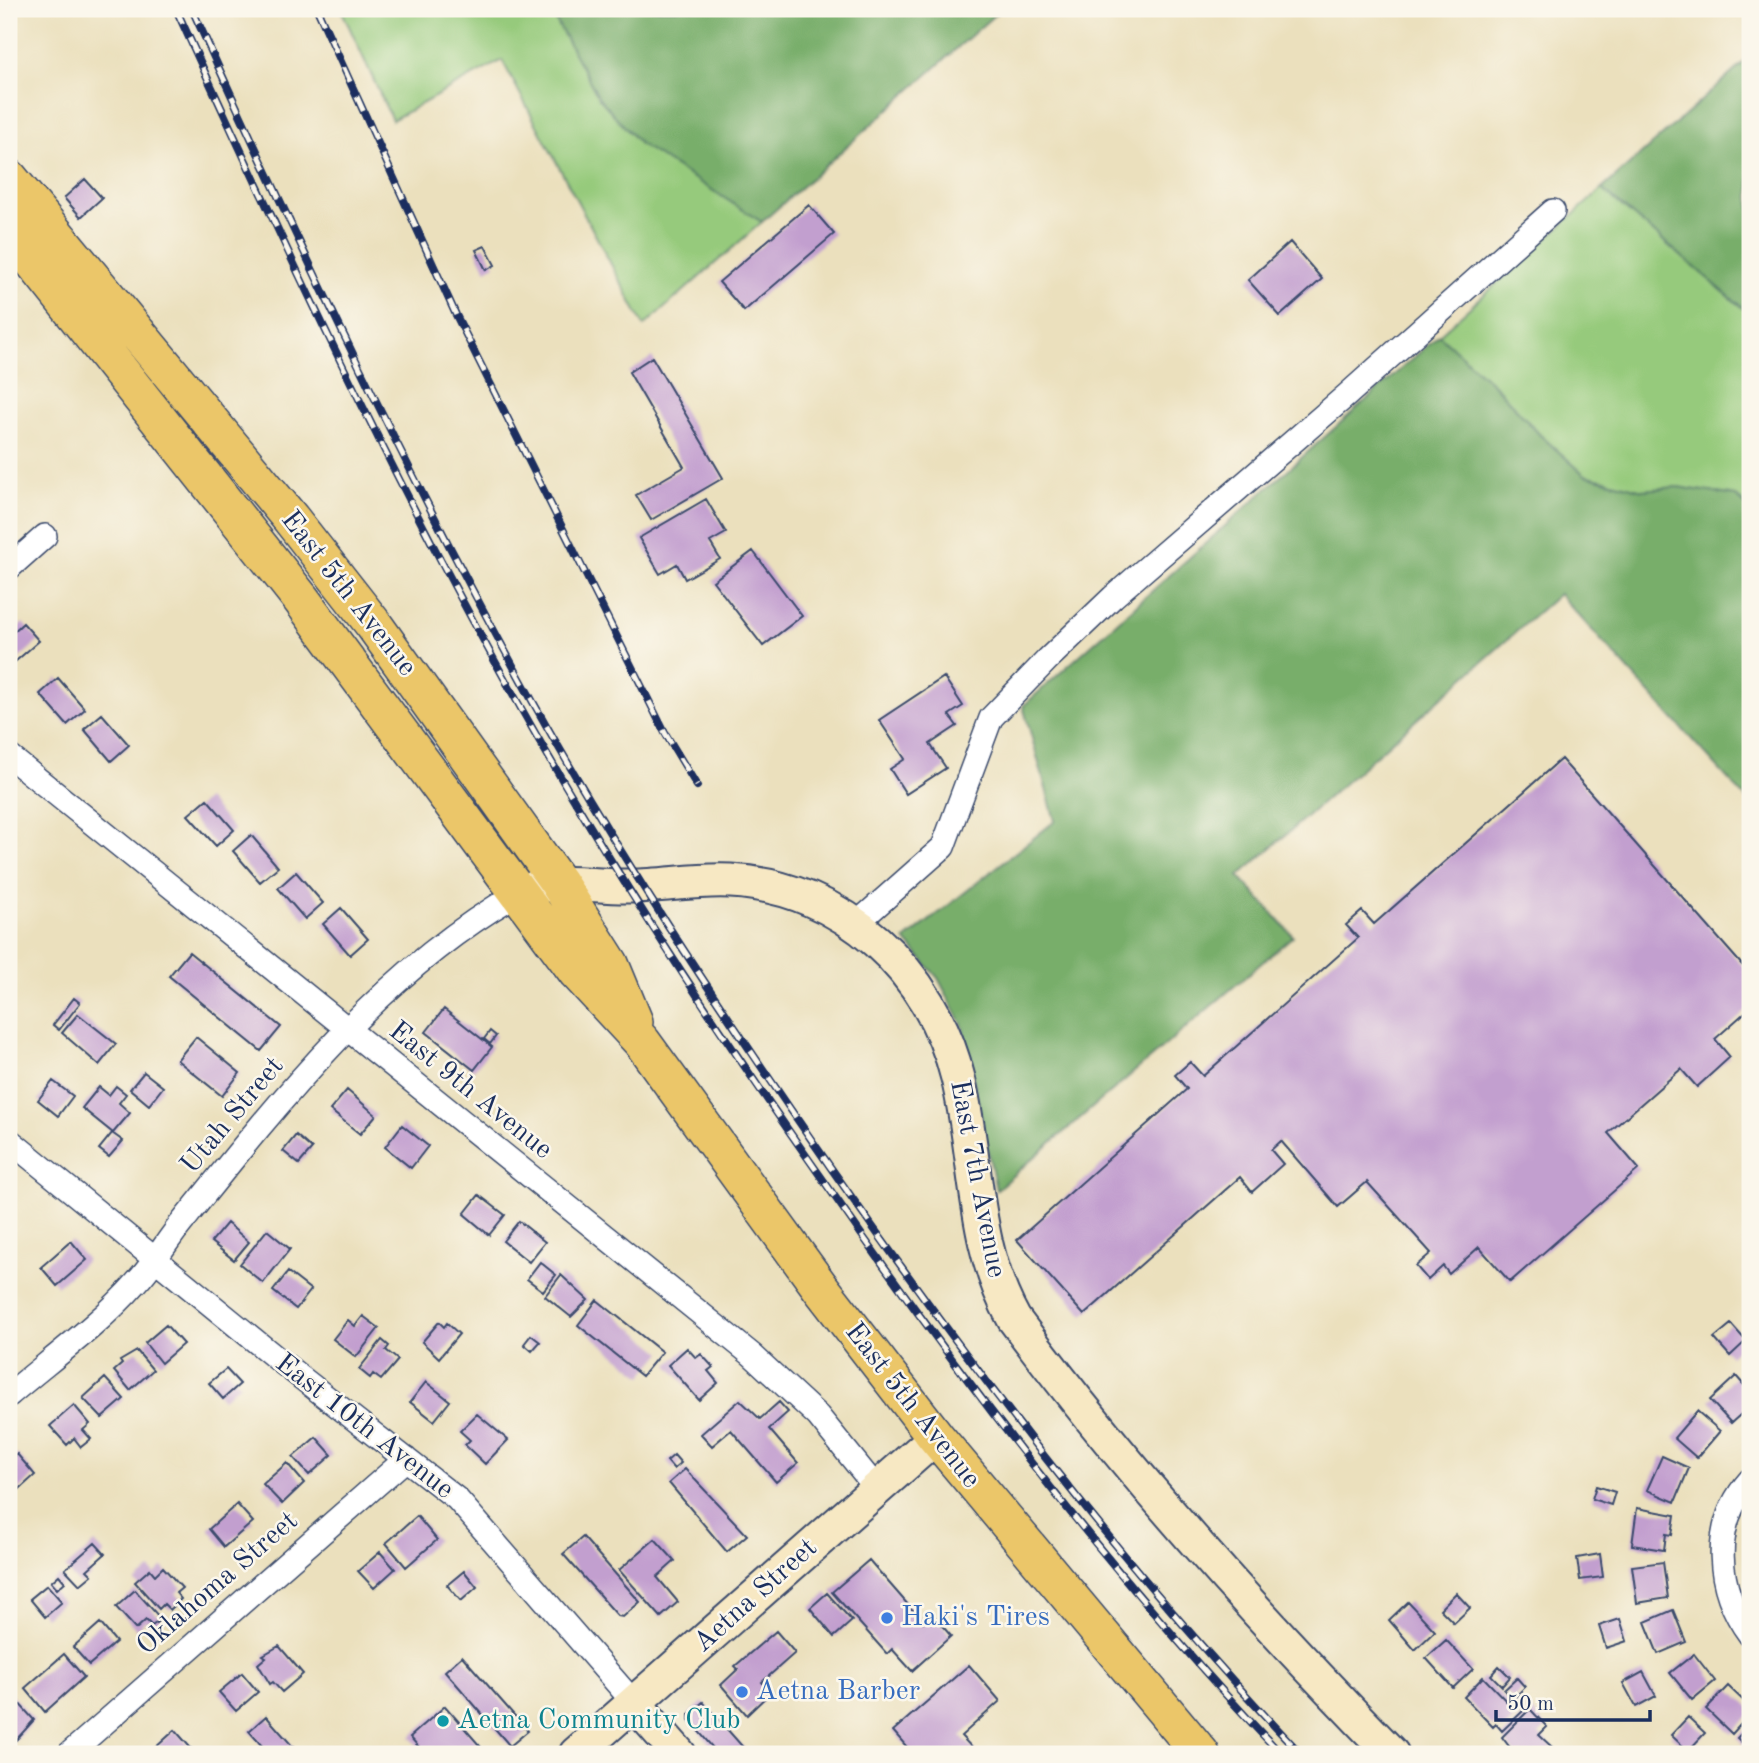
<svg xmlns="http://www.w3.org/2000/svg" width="1759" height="1763" font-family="'Old Standard TT',serif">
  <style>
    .green { fill: #96ca7b; stroke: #587c6c; stroke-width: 2 }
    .forest { fill: #78ae6b; stroke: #4a6e64; stroke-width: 2 }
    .building { fill: #c29fcf }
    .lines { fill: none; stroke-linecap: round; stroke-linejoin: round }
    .street-casing { stroke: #3a4a6c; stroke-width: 26 }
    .secondary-casing { stroke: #3a4a6c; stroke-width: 37 }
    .primary-casing { stroke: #3a4a6c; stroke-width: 40 }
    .street { stroke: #fff; stroke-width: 23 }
    .secondary { stroke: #f7e8c3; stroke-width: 33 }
    .primary { stroke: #ebc669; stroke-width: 37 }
    .rail-casing { stroke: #1b2f5e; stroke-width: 8 }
    .rail { stroke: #fbf7ec; stroke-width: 5; stroke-dasharray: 16; stroke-linecap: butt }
    .shop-dot { fill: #3f7fe0; stroke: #fbf7ec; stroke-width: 2.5 }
    .culture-dot { fill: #0f9aa8; stroke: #fbf7ec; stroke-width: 2.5 }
    .labels { text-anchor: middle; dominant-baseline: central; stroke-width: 5; stroke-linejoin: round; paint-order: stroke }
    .street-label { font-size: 28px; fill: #1b2f5e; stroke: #fbf7ec }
    .shop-label { font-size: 28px; fill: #366cbe; stroke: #fbf7ec; text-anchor: start }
    .culture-label { font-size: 28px; fill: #0d838f; stroke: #fbf7ec; text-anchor: start }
  </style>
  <rect width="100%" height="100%" fill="#fbf7ec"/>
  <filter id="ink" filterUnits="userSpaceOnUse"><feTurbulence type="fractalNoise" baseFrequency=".0143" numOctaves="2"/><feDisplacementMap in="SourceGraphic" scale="14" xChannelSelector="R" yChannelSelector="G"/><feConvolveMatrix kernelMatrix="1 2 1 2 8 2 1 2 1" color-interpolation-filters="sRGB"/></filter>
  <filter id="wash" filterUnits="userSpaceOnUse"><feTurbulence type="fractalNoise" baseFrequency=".00686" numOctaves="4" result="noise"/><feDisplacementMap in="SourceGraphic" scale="28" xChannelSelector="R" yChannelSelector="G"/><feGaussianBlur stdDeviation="1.57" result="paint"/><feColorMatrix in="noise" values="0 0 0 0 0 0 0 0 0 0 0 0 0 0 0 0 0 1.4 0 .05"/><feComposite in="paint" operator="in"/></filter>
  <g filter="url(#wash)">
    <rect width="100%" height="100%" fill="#ebe0bd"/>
    <!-- green -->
    <path class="green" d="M 341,9 L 554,9 L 554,17 L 599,98 L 640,144 L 762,222 L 644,326 L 502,60 L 392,120 Z
      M 1602,189 L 1750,314 L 1750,510 L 1735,496 L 1677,487 L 1643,490 L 1585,475 L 1540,435 L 1499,390 L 1439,335 Z"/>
    <!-- forest -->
    <path class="forest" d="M 554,9 L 1001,9 L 762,222 L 640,144 L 599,98 L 554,17 Z
      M 1750,57 L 1750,314 L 1602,189 Z
      M 1439,335 L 1499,390 L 1540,435 L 1585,475 L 1643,490 L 1677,487 L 1736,496 L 1750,510 L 1750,803 L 1559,594 L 1239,876 L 1293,936 L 996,1190 L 962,1024 L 938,978 L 905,940 L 1055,821 L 1023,706 Z"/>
    <g id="blocks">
      <!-- building -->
      <path class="building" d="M 85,179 L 102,198 L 81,217 L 64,198 Z
        M 809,205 L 834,234 L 744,311 L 719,282 Z
        M 1290,242 L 1322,279 L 1280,316 L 1248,280 Z
        M 485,246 L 495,265 L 486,270 L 476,250 Z
        M 652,357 L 723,478 L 651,520 L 636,495 L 684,467 L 629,372 Z
        M 706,499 L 726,533 L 710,542 L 720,559 L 685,579 L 677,564 L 660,574 L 639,538 Z
        M 753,551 L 802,616 L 763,646 L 713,581 Z
        M 23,623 L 39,641 L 9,667 L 9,636 Z
        M 944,677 L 963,706 L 949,715 L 957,726 L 930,744 L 946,768 L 906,794 L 890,769 L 905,759 L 879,720 Z
        M 58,678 L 85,709 L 67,725 L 40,694 Z
        M 102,714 L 129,745 L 111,761 L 84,729 Z
        M 1561,759 L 1750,974 L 1750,1008 L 1715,1039 L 1730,1057 L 1697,1087 L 1681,1069 L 1608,1133 L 1639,1169 L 1510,1282 L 1479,1247 L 1449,1274 L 1443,1266 L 1428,1280 L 1416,1266 L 1431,1253 L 1367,1182 L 1338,1207 L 1281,1141 L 1271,1150 L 1283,1164 L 1252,1192 L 1240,1177 L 1084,1315 L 1017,1240 L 1187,1089 L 1175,1075 L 1190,1062 L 1203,1076 L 1358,938 L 1346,925 L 1362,911 L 1374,924 Z
        M 207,799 L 234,830 L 216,846 L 188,815 Z
        M 251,835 L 278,867 L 260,882 L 233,851 Z
        M 296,872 L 323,903 L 305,919 L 278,888 Z
        M 341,908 L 368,939 L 350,955 L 323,924 Z
        M 189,952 L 281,1027 L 261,1051 L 169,976 Z
        M 74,998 L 80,1003 L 59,1030 L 53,1025 Z
        M 444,1009 L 492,1047 L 474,1070 L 426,1032 Z
        M 78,1014 L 116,1044 L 99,1065 L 62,1033 Z
        M 490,1031 L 496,1036 L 490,1044 L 484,1039 Z
        M 196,1037 L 240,1073 L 222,1096 L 177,1060 Z
        M 144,1072 L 163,1087 L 149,1105 L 130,1089 Z
        M 53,1081 L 73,1096 L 58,1116 L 38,1100 Z
        M 116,1086 L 126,1094 L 119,1103 L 130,1113 L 113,1133 L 82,1108 L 99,1087 L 109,1095 Z
        M 347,1090 L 376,1115 L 360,1134 L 330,1110 Z
        M 402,1125 L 428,1146 L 411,1168 L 385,1147 Z
        M 112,1133 L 123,1141 L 109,1157 L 99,1149 Z
        M 296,1135 L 312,1149 L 299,1164 L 283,1151 Z
        M 479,1195 L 505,1215 L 489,1235 L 464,1214 Z
        M 519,1221 L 545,1242 L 529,1262 L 503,1241 Z
        M 227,1223 L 249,1242 L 234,1260 L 211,1242 Z
        M 267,1230 L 290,1249 L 263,1283 L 240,1264 Z
        M 71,1241 L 87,1260 L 57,1286 L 41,1267 Z
        M 540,1262 L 556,1275 L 543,1291 L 527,1279 Z
        M 288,1272 L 311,1290 L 296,1309 L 273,1291 Z
        M 561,1275 L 588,1300 L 571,1317 L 545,1296 Z
        M 597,1300 L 662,1352 L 642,1376 L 578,1325 Z
        M 363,1316 L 379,1328 L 356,1357 L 333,1339 L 348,1320 L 355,1326 Z
        M 439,1322 L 444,1327 L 447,1323 L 459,1334 L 439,1358 L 422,1342 Z
        M 1731,1324 L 1746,1341 L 1730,1356 L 1714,1338 Z
        M 166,1325 L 183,1344 L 161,1363 L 145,1343 Z
        M 531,1335 L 540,1342 L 532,1351 L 524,1344 Z
        M 382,1340 L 389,1346 L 386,1350 L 398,1360 L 381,1380 L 373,1374 L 370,1378 L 359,1369 Z
        M 687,1348 L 696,1358 L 701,1354 L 713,1367 L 708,1371 L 718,1383 L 699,1400 L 668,1365 Z
        M 137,1351 L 153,1370 L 130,1390 L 114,1371 L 122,1364 L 120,1361 Z
        M 226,1369 L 240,1384 L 223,1399 L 209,1383 Z
        M 1736,1376 L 1750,1392 L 1750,1406 L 1731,1423 L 1710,1400 Z
        M 105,1378 L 124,1399 L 102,1418 L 83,1398 Z
        M 426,1382 L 450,1401 L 434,1421 L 410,1402 Z
        M 740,1400 L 760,1419 L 779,1402 L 788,1412 L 769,1429 L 798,1463 L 776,1482 L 731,1430 L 712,1446 L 701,1434 Z
        M 74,1405 L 90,1424 L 83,1430 L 91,1439 L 81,1447 L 74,1438 L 67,1445 L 50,1426 Z
        M 1697,1411 L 1720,1431 L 1697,1458 L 1674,1438 Z
        M 477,1414 L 508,1440 L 485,1464 L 465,1445 L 470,1440 L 460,1431 Z
        M 316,1437 L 332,1455 L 309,1475 L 293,1457 Z
        M 17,1454 L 35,1475 L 13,1495 L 9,1490 L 9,1461 Z
        M 674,1455 L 681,1463 L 674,1469 L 667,1461 Z
        M 1662,1456 L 1689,1468 L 1675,1502 L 1647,1490 Z
        M 287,1463 L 304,1483 L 282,1504 L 263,1484 Z
        M 685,1469 L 747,1535 L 727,1552 L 669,1483 Z
        M 1596,1486 L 1615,1492 L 1611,1505 L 1592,1499 Z
        M 237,1504 L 253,1522 L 224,1547 L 209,1529 Z
        M 1637,1508 L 1675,1515 L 1672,1535 L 1666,1534 L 1664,1550 L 1632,1545 Z
        M 417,1516 L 437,1540 L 406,1567 L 386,1543 Z
        M 583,1537 L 640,1602 L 623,1617 L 618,1616 L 563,1554 Z
        M 655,1539 L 675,1561 L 657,1577 L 678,1602 L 661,1617 L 619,1570 Z
        M 95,1543 L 105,1554 L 87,1570 L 92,1575 L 80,1585 L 65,1569 Z
        M 380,1552 L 395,1569 L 374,1588 L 358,1571 Z
        M 1600,1554 L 1603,1577 L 1580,1580 L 1577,1558 Z
        M 869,1560 L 923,1622 L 932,1614 L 951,1636 L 912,1671 L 892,1649 L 887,1654 L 832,1592 Z
        M 1663,1562 L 1668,1598 L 1637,1603 L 1632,1566 Z
        M 163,1567 L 182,1588 L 176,1593 L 181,1599 L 170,1610 L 164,1604 L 159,1609 L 135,1582 L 150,1569 L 155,1575 Z
        M 464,1571 L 477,1587 L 461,1601 L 447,1585 Z
        M 59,1575 L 65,1582 L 57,1589 L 51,1582 Z
        M 47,1585 L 62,1602 L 45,1617 L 30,1599 Z
        M 135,1590 L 161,1619 L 152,1626 L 146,1620 L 136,1629 L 116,1607 Z
        M 827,1593 L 852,1621 L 834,1637 L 810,1608 Z
        M 1456,1593 L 1470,1608 L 1454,1623 L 1440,1609 Z
        M 1408,1602 L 1435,1631 L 1415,1650 L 1389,1620 Z
        M 1673,1610 L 1686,1642 L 1658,1654 L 1645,1622 Z
        M 1620,1619 L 1627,1641 L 1606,1648 L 1599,1626 Z
        M 100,1623 L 116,1642 L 89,1665 L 73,1647 Z
        M 776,1631 L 795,1653 L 762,1682 L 771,1692 L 747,1715 L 721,1685 L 738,1669 L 735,1666 Z
        M 1446,1640 L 1473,1669 L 1453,1688 L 1426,1658 Z
        M 279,1646 L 303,1674 L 282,1692 L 273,1682 L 270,1684 L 258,1664 L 266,1657 L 263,1655 Z
        M 64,1654 L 84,1677 L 45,1712 L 25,1688 Z
        M 1694,1654 L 1715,1681 L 1692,1700 L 1670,1673 Z
        M 462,1656 L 528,1731 L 510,1746 L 445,1671 Z
        M 969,1665 L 1000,1701 L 961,1736 L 978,1754 L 913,1754 L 893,1731 Z
        M 1499,1666 L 1510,1677 L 1502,1686 L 1491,1675 Z
        M 1643,1672 L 1656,1696 L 1636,1707 L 1623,1683 Z
        M 242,1673 L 258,1692 L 236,1711 L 219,1692 Z
        M 1483,1677 L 1513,1708 L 1517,1703 L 1524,1710 L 1502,1731 L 1496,1724 L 1493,1727 L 1464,1697 Z
        M 1517,1678 L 1525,1687 L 1513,1699 L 1504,1690 Z
        M 1728,1686 L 1750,1707 L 1750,1714 L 1732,1734 L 1706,1709 Z
        M 9,1692 L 34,1720 L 16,1740 L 9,1732 Z
        M 703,1702 L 749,1754 L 718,1754 L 689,1720 L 689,1714 Z
        M 445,1706 L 487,1754 L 425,1754 L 410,1737 Z
        M 1530,1709 L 1547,1727 L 1539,1735 L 1553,1748 L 1546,1754 L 1515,1754 L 1502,1737 Z
        M 266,1716 L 296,1750 L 291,1754 L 269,1754 L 249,1731 Z
        M 1688,1717 L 1705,1733 L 1688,1751 L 1671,1735 Z
        M 1750,1724 L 1750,1750 L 1737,1738 Z
        M 175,1730 L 196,1754 L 161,1754 L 155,1748 Z"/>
    </g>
  </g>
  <g filter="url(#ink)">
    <use href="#blocks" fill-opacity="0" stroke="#3a4a6c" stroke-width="2"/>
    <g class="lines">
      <defs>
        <path id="street" d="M 9,568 L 45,536
          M 9,756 L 752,1355 L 818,1416 L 877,1489
          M 856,924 L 943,847 L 991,718 L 1048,659 L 1113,597 L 1347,395 L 1553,211
          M 9,1140 L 280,1361 L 457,1499 L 635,1704
          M 9,1395 C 50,1360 100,1324 136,1283 C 154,1264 167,1240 184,1220 C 280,1100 384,969 519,893
          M 1750,1480 C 1710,1525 1716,1589 1750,1635
          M 69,1754 L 406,1459"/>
        <path id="secondary" d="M 536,887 C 567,879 598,887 630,886 C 664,886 697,879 731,881 C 843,887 932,971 958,1078 C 978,1159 972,1244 1014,1319 C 1128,1472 1258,1617 1392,1754
          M 635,1704 L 679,1754
          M 576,1754 L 936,1437"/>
        <path id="primary" d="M 9,178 L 291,519 L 374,625 L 558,882 L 610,964 L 634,1022
          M 9,231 L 301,599 L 577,972 L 642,1042 L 820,1287 L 936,1437 L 1201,1754"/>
      </defs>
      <!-- street casing -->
      <use href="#street" class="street-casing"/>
      <!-- secondary casing -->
      <use href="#secondary" class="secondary-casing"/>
      <!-- primary casing -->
      <use href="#primary" class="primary-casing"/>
      <!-- street -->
      <use href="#street" class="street"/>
      <!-- secondary -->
      <use href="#secondary" class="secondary"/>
      <!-- primary -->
      <use href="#primary" class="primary"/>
      <defs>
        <path id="rail" d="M 176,9 C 284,246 394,483 522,710 C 614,874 718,1031 826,1184 C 963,1381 1115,1580 1281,1754
          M 192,9 C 298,243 408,477 533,702 C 623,863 726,1017 831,1168 C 975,1373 1128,1573 1301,1754
          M 317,9 L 456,315 L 665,733 L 697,786"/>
      </defs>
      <!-- rail casing -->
      <use href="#rail" class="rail-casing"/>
      <!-- rail -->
      <use href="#rail" class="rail"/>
    </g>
  </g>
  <!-- markers -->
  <g class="shop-dot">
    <circle cx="887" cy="1618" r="7"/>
    <circle cx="742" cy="1692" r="7"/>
  </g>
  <circle class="culture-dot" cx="443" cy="1721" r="7"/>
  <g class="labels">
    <!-- street labels -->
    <g class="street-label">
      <text transform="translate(348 594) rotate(52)">East 5th Avenue</text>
      <text transform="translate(470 1091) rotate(39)">East 9th Avenue</text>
      <text transform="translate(233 1116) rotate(-50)">Utah Street</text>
      <text transform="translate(977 1179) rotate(79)">East 7th Avenue</text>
      <text transform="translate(912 1406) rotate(52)">East 5th Avenue</text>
      <text transform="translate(364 1427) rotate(38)">East 10th Avenue</text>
      <text transform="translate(218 1584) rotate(-41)">Oklahoma Street</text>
      <text transform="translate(756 1596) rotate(-42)">Aetna Street</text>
    </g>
    <!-- shop labels -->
    <g class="shop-label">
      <text x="901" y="1618">Haki's Tires</text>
      <text x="756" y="1692">Aetna Barber</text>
    </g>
    <!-- culture labels -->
    <g class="culture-label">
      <text x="457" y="1721">Aetna Community Club</text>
    </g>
  </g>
  <!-- margin -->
  <rect width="1759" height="1763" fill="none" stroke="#fbf7ec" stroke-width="35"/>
  <!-- scale -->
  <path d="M1496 1710v10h154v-10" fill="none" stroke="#1b2f5e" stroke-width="3.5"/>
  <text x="1507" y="1710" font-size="21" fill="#1b2f5e" stroke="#fbf7ec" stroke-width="5" paint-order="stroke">50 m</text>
</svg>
